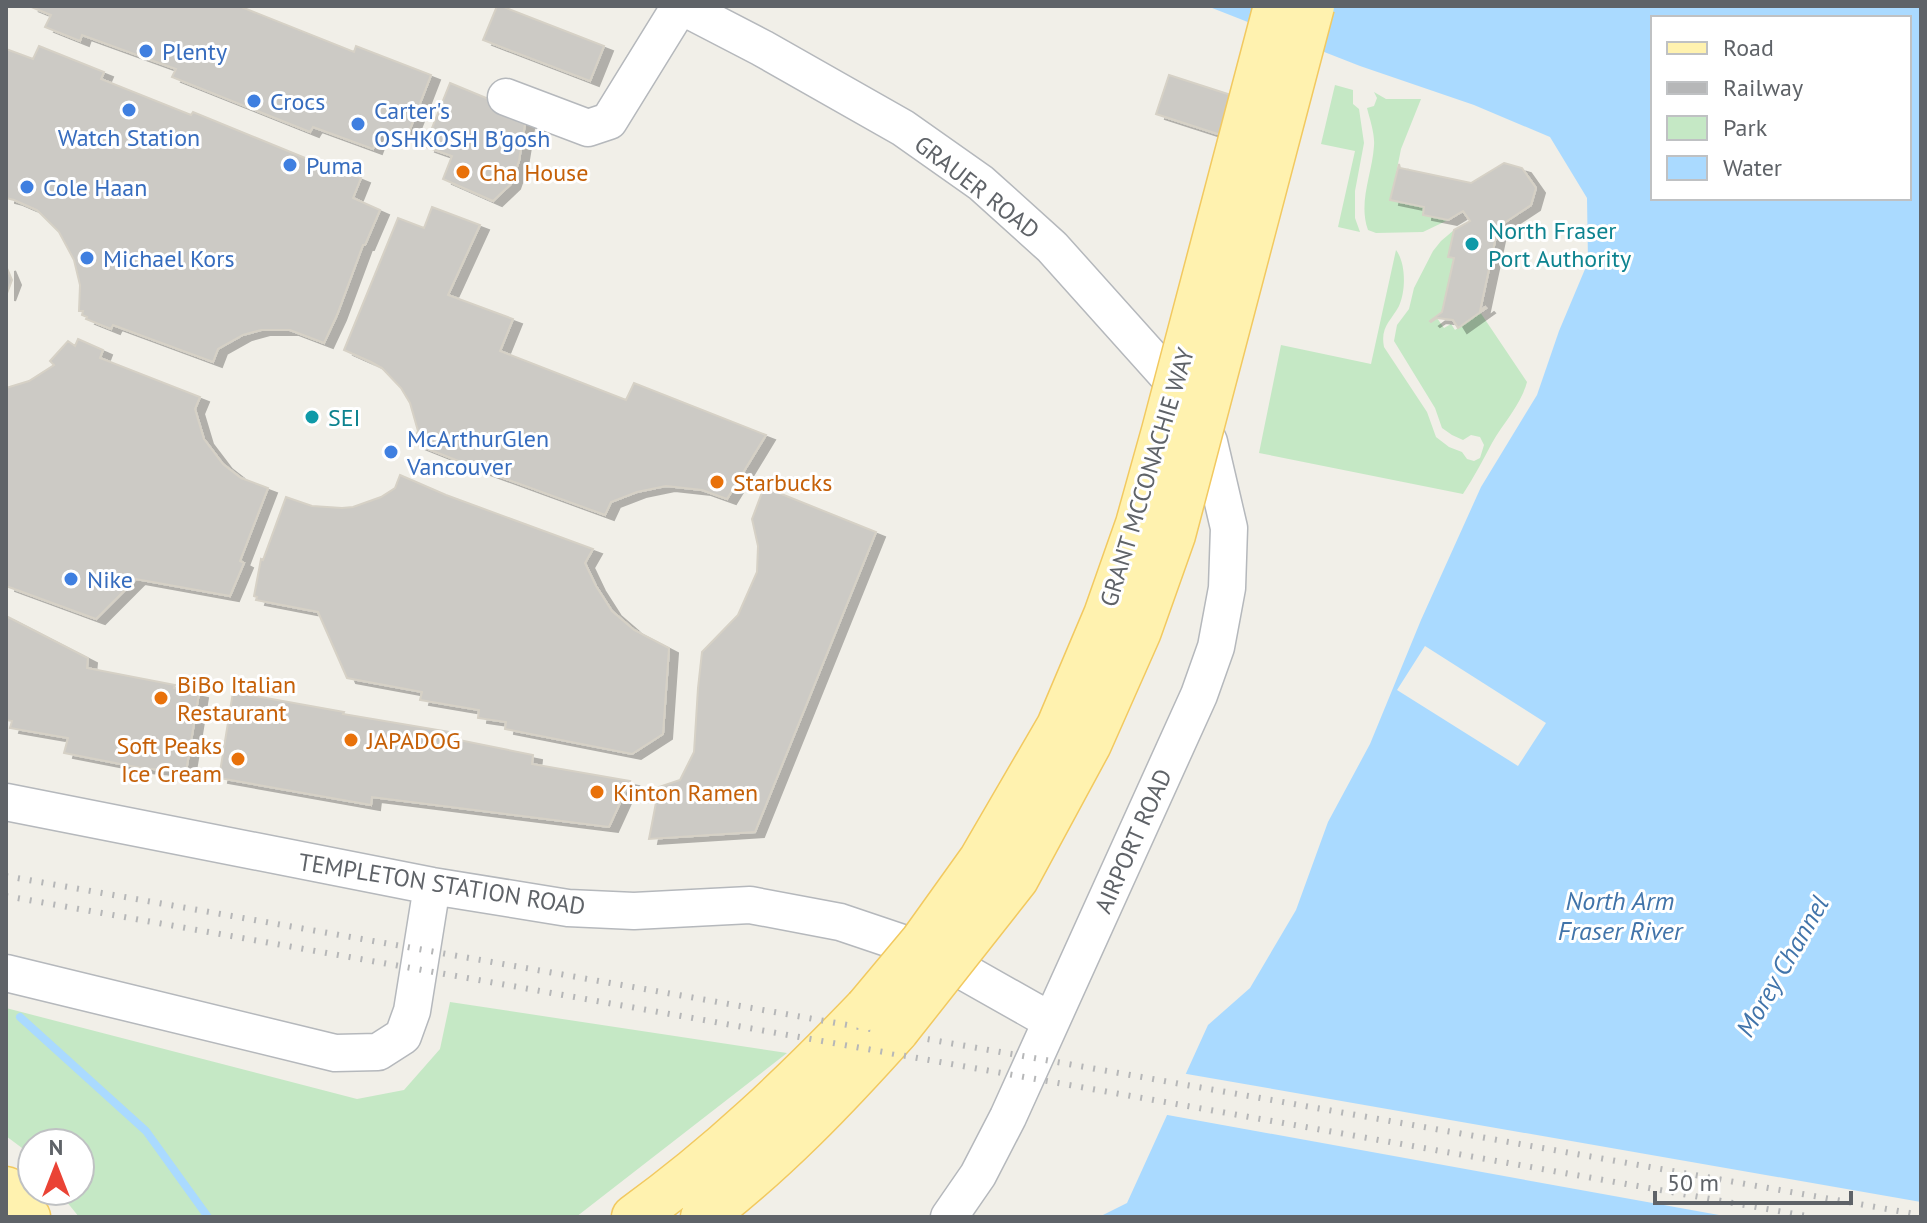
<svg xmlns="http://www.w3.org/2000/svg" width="1927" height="1223" font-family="'PT Sans',sans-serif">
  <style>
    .green { fill: #c5e8c5 }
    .water { fill: #aadaff; fill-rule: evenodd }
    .pier { fill: #f1efe8 }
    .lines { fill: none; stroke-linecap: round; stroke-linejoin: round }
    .stream { stroke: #aadaff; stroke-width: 8 }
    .building { fill: #cccac5; stroke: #d6d1c6; stroke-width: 2; filter: url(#shadow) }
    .minor-casing { stroke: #b5b8bc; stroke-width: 39 }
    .major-casing { stroke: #f2c960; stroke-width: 47 }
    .minor { stroke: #fff; stroke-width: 36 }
    .major { stroke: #fff2af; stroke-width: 44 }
    .rail { stroke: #b6b7b8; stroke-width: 6; stroke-dasharray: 2 10; stroke-linecap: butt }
    .major-bridge-casing { stroke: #f2c960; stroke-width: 47; stroke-linecap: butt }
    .major-bridge { stroke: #fff2af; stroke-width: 44 }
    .shop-dot { fill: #3f7fe0; stroke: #fff; stroke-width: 3 }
    .food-dot { fill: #e8710a; stroke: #fff; stroke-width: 3 }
    .culture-dot { fill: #0f9aa8; stroke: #fff; stroke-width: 3 }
    .labels { text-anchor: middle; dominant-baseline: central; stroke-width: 6; stroke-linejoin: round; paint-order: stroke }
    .shop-label { font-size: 24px; fill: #366cbe; stroke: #fff; text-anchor: start }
    .food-label { font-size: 24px; fill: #c56008; stroke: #fff; text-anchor: start }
    .street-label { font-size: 24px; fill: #5f6368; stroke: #fff }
    .culture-label { font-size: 24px; fill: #0d838f; stroke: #fff; text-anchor: start }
    .water-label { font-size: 26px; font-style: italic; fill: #4174aa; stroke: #fff }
  </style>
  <defs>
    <filter id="shadow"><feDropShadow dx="9" dy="5" stdDeviation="0" flood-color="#0004"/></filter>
  </defs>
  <rect width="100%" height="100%" fill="#f1efe8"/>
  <!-- green -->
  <path class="green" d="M 1335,85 L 1353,90 L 1353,104 L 1359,109 L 1364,143 L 1355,191 L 1355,218 L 1360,232 L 1338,227 L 1355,151 L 1321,144 Z
    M 1374,92 L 1386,99 L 1421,99 L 1401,149 L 1391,199 L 1424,207 L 1423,215 L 1448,220 L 1423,232 L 1376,233 L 1368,230 C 1358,202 1372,175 1374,146 C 1375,134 1370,120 1367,108 L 1374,106 L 1377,98 Z
    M 1454,230 L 1448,257 L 1454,258 L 1442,311 L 1430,321 L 1437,318 L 1444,328 L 1451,324 L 1455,330 L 1480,312 L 1527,382 C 1521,405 1503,423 1492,443 C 1483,460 1474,477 1463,494 L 1259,453 L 1281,345 L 1371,364 L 1396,250 C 1406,263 1406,291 1399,306 C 1391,321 1380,327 1384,347 L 1427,412 L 1436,437 L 1449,447 L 1462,452 L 1467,459 L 1474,461 L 1480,458 L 1484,445 L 1480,437 L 1471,435 L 1463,440 L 1452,435 L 1442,428 L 1435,408 L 1394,341 L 1397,325 L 1409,309 L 1414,288 L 1433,251 L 1441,241 Z
    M 450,1002 L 787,1053 L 576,1217 L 79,1217 L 58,1191 L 80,1191 L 80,1143 L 32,1143 L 32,1159 L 22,1148 L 6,1136 L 6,1008 L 357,1099 L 404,1090 L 440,1049 Z"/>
  <!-- water -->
  <path class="water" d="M 1207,6 L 1921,6 L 1921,1217 L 1099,1217 L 1127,1203 L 1208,1025 L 1250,988 L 1296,910 L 1328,822 L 1370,744 L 1421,620 L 1481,487 L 1537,395 L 1559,331 L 1588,262 L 1587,198 L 1550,137 L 1474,105 L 1360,66 ZM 1653,18 L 1909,18 L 1909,198 L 1653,198 Z"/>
  <!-- pier -->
  <path class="pier" d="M 1425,646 L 1546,723 L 1518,766 L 1397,690 Z
    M 1181,1073 L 1921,1202 L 1921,1217 L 1730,1217 L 1162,1114 Z"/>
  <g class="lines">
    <!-- stream -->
    <path class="stream" d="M 20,1017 L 146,1131 L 208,1217"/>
  </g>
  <!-- building -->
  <path class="building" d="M 29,6 L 239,6 L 354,52 L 356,46 L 431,75 L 407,137 L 381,128 L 373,149 L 313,127 L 310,132 L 172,77 L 176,69 L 82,35 L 80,41 L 45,27 L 51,15 Z
    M 497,6 L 501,6 L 604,46 L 590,81 L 483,40 Z
    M 39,46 L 104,72 L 101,79 L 191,115 L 193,112 L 310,160 L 312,158 L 361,178 L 353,198 L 380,210 L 365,245 L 363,245 L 337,315 L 324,343 L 290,330 L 261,330 L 243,335 L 218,349 L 213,362 L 113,325 L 111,329 L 86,319 L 87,317 L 82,315 L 83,311 L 79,311 L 80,285 L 74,260 L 59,232 L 37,210 L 14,200 L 6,198 L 6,49 L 33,59 Z
    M 1169,75 L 1240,98 L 1227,137 L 1156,114 Z
    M 450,83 L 520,112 L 526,118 L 519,161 L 511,184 L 493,201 L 443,179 L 452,156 L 426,147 L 429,139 L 428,138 Z
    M 1504,163 L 1522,168 L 1536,188 L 1531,205 L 1498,227 L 1480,311 L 1485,307 L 1486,308 L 1458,328 L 1453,320 L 1437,318 L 1431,322 L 1430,321 L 1442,312 L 1454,258 L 1448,257 L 1454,230 L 1470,221 L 1463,211 L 1448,220 L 1423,215 L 1424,207 L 1390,200 L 1399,164 L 1400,168 L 1471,183 Z
    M 432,207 L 480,225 L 448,295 L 513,319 L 500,351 L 626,400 L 634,383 L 766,435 L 727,499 L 702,490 L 666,486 L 637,492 L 611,502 L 605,515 L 476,468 L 413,443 L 418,431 L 410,403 L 401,388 L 382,368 L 371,362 L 344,350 L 398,218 L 424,228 Z
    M 6,266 L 12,280 L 6,296 Z
    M 78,339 L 103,350 L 100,358 L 200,397 L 195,409 L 204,439 L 223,464 L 241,478 L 268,488 L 240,561 L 244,563 L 230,596 L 136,579 L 96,619 L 6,586 L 6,388 L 29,381 L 54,365 L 50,361 L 68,341 L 75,346 Z
    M 400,475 L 446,495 L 593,549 L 585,563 L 596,586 L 612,611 L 634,630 L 669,648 L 663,734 L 632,754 L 505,729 L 506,722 L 478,718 L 479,710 L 420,700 L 422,692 L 347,678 L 318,612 L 256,600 L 257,597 L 254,596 L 261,559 L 263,560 L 286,497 L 312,506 L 342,508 L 353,507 L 381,497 L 395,488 Z
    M 764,487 L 876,532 L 755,832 L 649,839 L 659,787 L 680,780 L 694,752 L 698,688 L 702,652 L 738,615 L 757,572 L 758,546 L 752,519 Z
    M 6,616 L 88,658 L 87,668 L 175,685 L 174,688 L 199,693 L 186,772 L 141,768 L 64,753 L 68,738 L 10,728 L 12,721 L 6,720 Z
    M 233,692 L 344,712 L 343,714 L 450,732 L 449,738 L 533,755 L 532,764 L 630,781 L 609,827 L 372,797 L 371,805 L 219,778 Z"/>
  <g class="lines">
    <defs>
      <path id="minor" d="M 681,6 L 762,48 L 903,128 L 981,183 L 1052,247 L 1191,402 L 1209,442 L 1229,528 L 1227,588 L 1216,647 L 1199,695 L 1008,1117 L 978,1175 L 949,1217
        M 506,97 L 588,128 L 609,121 L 680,6
        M 6,802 L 432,886 L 568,908 L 634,911 L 750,905 L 840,922 L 929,952 L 1051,1021
        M 6,973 L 335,1053 L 378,1052 L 403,1036 L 412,1011 L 432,886"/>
      <path id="major" d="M 6,1189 L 28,1217
        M 634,1217 C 719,1156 794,1084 867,1008
        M 703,1217 C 775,1162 837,1097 897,1030"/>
    </defs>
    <!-- minor casing -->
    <use href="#minor" class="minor-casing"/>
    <!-- major casing -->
    <use href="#major" class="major-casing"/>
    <!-- minor -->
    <use href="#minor" class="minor"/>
    <!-- major -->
    <use href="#major" class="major"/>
    <!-- rail -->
    <path class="rail" d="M 6,876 L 1921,1215
      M 6,896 L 1812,1217"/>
    <defs>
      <path id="major-bridge" d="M 867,1008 L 923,941 L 981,860 L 1059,726 L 1106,615 L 1138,524 L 1164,431 L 1276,6
        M 897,1030 L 1016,879 L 1089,744 L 1139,631 L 1173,535 L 1312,6"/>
    </defs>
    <!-- major-bridge casing -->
    <use href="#major-bridge" class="major-bridge-casing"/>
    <!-- major-bridge -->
    <use href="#major-bridge" class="major-bridge"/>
  </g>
  <!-- markers -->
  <g class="shop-dot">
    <circle cx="146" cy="51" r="8"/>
    <circle cx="254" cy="101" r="8"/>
    <circle cx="129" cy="110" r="8"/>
    <circle cx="358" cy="124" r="8"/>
    <circle cx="290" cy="165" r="8"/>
    <circle cx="27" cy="187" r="8"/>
    <circle cx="87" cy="258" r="8"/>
    <circle cx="391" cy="452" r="8"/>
    <circle cx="71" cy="579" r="8"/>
  </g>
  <g class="food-dot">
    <circle cx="463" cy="172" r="8"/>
    <circle cx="717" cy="482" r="8"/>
    <circle cx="161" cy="698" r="8"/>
    <circle cx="351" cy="740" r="8"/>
    <circle cx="238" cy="759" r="8"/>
    <circle cx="597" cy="792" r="8"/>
  </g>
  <g class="culture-dot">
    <circle cx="1472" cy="244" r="8"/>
    <circle cx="312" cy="417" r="8"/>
  </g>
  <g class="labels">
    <!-- shop labels -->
    <g class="shop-label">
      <text x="162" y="51">Plenty</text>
      <text x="270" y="101">Crocs</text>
      <text x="374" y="110">Carter's<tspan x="374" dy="28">OSHKOSH B'gosh</tspan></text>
      <text x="129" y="137" text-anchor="middle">Watch Station</text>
      <text x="306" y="165">Puma</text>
      <text x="43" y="187">Cole Haan</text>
      <text x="103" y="258">Michael Kors</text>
      <text x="407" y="438">McArthurGlen<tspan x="407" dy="28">Vancouver</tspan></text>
      <text x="87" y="579">Nike</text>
    </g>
    <!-- food labels -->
    <g class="food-label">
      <text x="479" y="172">Cha House</text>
      <text x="733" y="482">Starbucks</text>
      <text x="177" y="684">BiBo Italian<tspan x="177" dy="28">Restaurant</tspan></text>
      <text x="367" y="740">JAPADOG</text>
      <text x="222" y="745" text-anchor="end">Soft Peaks<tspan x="222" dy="28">Ice Cream</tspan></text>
      <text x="613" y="792">Kinton Ramen</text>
    </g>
    <!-- street labels -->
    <g class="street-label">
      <text transform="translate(977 187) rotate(38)">GRAUER ROAD</text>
      <text transform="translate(1147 477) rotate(-73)">GRANT MCCONACHIE WAY</text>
      <text transform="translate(1133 841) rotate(-66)">AIRPORT ROAD</text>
      <text transform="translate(442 884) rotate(9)">TEMPLETON STATION ROAD</text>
    </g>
    <!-- culture labels -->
    <g class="culture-label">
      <text x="1488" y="230">North Fraser<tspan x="1488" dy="28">Port Authority</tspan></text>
      <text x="328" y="417">SEI</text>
    </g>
    <!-- water labels -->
    <g class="water-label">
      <text x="1620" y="900">North Arm<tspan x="1620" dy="30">Fraser River</tspan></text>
      <text transform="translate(1782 966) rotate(-60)">Morey Channel</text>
    </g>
  </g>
  <!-- border -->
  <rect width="1927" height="1223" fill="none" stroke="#5f6368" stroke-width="16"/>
  <!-- legend -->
  <rect x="1651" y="16" width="260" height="184" fill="#ffffff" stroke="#bfc1c3" stroke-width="2"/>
  <rect x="1667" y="42" width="40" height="12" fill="#fff2af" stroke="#bfc1c3" stroke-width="2"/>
  <text x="1723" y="56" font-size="24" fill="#5f6368">Road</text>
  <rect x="1667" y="82" width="40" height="12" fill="#b6b7b8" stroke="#bfc1c3" stroke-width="2"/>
  <text x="1723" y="96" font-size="24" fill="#5f6368">Railway</text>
  <rect x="1667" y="116" width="40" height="24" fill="#c5e8c5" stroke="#bfc1c3" stroke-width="2"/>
  <text x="1723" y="136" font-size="24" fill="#5f6368">Park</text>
  <rect x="1667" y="156" width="40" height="24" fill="#aadaff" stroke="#bfc1c3" stroke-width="2"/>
  <text x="1723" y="176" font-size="24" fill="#5f6368">Water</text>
  <!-- north arrow -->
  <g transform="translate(56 1167)"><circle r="38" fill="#ffffff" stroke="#bfc1c3" stroke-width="2"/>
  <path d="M0-6L14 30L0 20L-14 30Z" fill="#ea4335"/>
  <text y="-12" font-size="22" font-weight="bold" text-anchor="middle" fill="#5f6368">N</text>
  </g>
  <!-- scale -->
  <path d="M1655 1191v12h196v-12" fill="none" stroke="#5f6368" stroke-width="4"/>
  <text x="1667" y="1191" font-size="24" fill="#5f6368" stroke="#ffffff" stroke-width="6" paint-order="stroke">50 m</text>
</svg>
